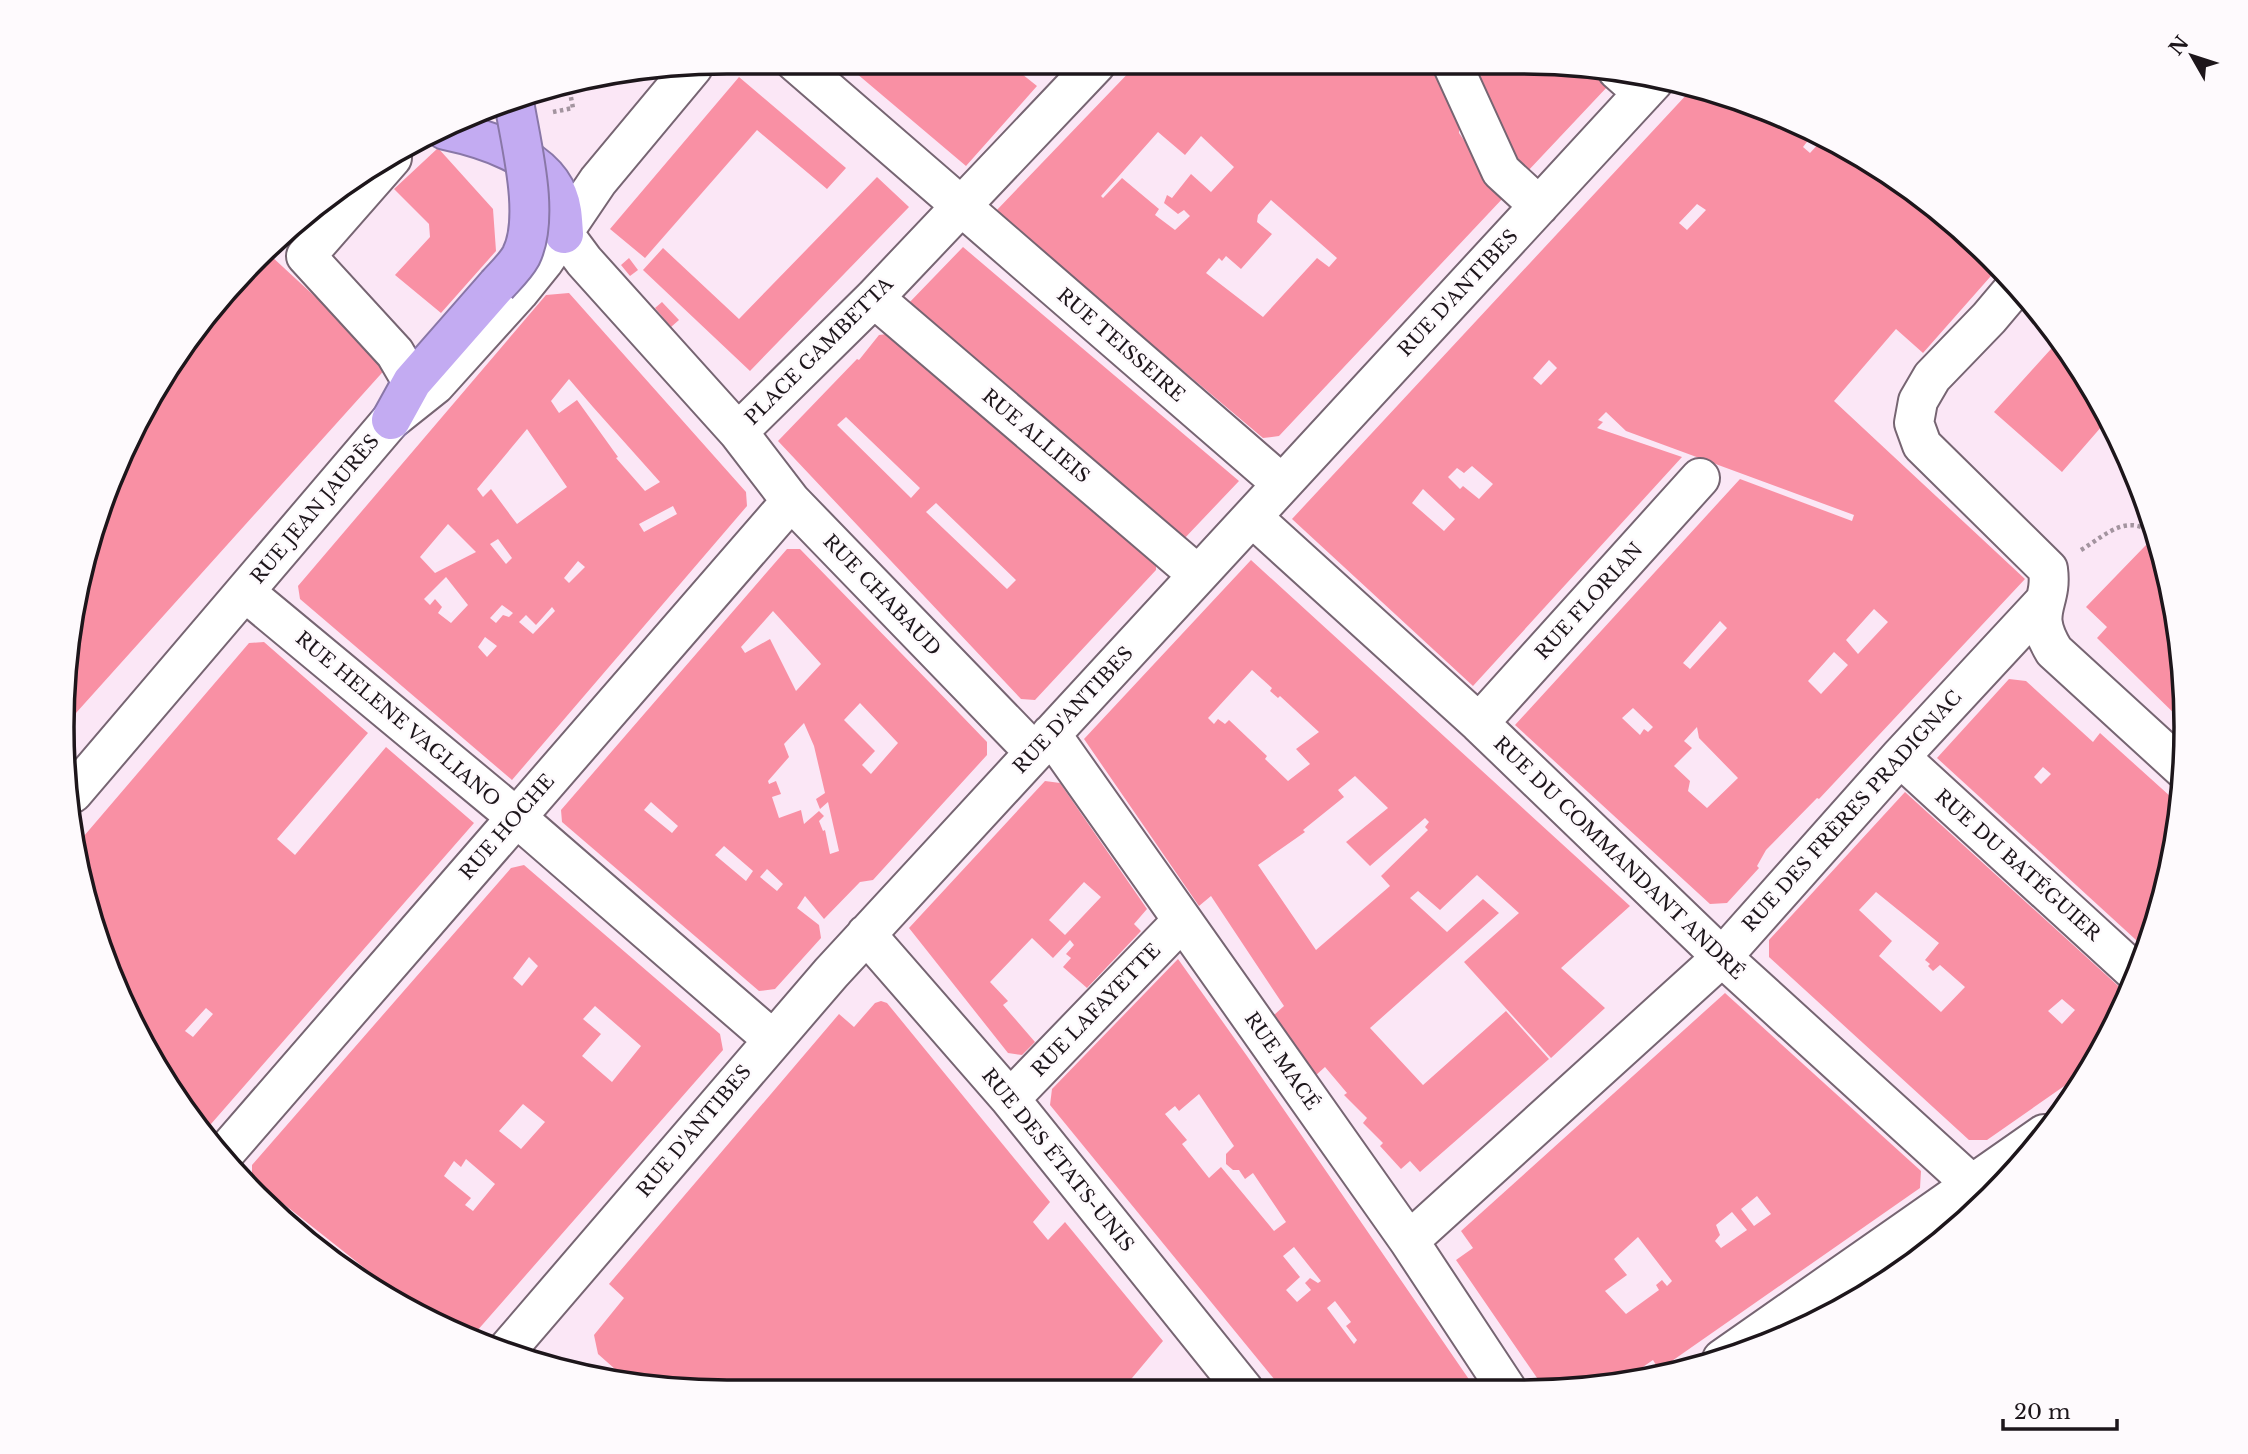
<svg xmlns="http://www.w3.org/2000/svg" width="2248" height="1454" font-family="'Libre Baskerville',serif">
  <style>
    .building { fill: #f990a4; fill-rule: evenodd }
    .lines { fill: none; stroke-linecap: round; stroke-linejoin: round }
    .minor-casing { stroke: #766572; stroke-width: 42 }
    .highway-casing { stroke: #8977a7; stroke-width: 42 }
    .path { stroke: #a3949f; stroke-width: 4.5; stroke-dasharray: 3.5 3.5; stroke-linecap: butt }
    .minor { stroke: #fff; stroke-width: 38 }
    .highway { stroke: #c3abf2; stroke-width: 38 }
    .highway-bridge-casing { stroke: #8977a7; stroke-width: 42; stroke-linecap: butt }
    .highway-bridge { stroke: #c3abf2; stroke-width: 38 }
    .labels { text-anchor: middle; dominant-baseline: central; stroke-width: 5; stroke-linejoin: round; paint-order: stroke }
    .street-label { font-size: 19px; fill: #1d161b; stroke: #fefafd }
    .rim { fill: none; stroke: #1d161b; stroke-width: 3.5 }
  </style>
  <rect width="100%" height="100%" fill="#fbe7f6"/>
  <!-- building -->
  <path class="building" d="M 843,62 L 1008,63 L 1037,86 L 966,166 Z
    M 1137,64 L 1442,66 L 1459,110 L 1459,133 L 1504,197 L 1279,436 L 1263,438 L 995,212 ZM 1158,132 L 1185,155 L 1201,136 L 1234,167 L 1211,192 L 1191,174 L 1172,198 L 1167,195 L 1164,203 L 1178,214 L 1184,210 L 1190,216 L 1175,230 L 1155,215 L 1159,209 L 1122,178 L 1103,198 L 1101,196 ZM 1271,200 L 1337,258 L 1329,267 L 1317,258 L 1263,317 L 1206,273 L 1219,258 L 1222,261 L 1226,256 L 1241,269 L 1272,234 L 1257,222 L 1258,215 Z
    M 1467,66 L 1589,67 L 1608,86 L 1526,173 L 1512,167 Z
    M 739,77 L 846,168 L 827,189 L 757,130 L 645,258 L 610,229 Z
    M 1689,92 L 1815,130 L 1960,226 L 1998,268 L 1923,353 L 1896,329 L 1834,401 L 2025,579 L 1819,799 L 1817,798 L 1766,850 L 1757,866 L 1759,868 L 1727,903 L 1710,904 L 1515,725 L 1740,479 L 1852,521 L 1854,515 L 1626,431 L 1606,412 L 1598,420 L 1603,422 L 1597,428 L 1682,457 L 1473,686 L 1292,519 ZM 1813,134 L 1822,140 L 1810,153 L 1803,147 ZM 1697,204 L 1706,210 L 1687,230 L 1679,223 ZM 1549,360 L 1557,368 L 1541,385 L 1533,378 ZM 1472,466 L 1493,484 L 1479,499 L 1463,486 L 1460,489 L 1448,477 L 1457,468 L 1464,473 ZM 1423,489 L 1455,519 L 1444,531 L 1412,503 ZM 1874,609 L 1888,622 L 1858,654 L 1846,640 ZM 1720,621 L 1727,628 L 1690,669 L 1683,663 ZM 1834,652 L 1848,665 L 1821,694 L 1808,681 ZM 1633,708 L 1653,727 L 1648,732 L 1644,729 L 1640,735 L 1622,718 ZM 1697,727 L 1699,738 L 1738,778 L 1707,808 L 1688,791 L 1690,781 L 1674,766 L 1692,748 L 1684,741 Z
    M 438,148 L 493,209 L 496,251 L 441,313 L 395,275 L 430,237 L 429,224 L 394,189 Z
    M 877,177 L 909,207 L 750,371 L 643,270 L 663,248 L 739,319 Z
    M 963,247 L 1239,481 L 1182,541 L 906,306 Z
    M 270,255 L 389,365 L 67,723 L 63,684 L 97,513 L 199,321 Z
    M 629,258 L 638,270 L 630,276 L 621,265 Z
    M 569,293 L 746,492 L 747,506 L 512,780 L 300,599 L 298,586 L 546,295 ZM 569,379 L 593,407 L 660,482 L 645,491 L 616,458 L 618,457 L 577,400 L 559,413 L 551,401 ZM 527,429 L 567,487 L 517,524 L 491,489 L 483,497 L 477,489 ZM 673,506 L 677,514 L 644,532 L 639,524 ZM 448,524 L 476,552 L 435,573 L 420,557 ZM 498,539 L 512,558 L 506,564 L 490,544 ZM 578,561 L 585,567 L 569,583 L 564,578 ZM 446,577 L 468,605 L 451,623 L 438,613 L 442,607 L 435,599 L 430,605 L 424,599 ZM 502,605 L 513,613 L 509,617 L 503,615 L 496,623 L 490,618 ZM 552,607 L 555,611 L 533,634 L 519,622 L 526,615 L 536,625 ZM 485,637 L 497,646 L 487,657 L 478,647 Z
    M 662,302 L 679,320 L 671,327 L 655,308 Z
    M 895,333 L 1156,555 L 1156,570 L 1035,700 L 1021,699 L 778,441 L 857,359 L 859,360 L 879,335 ZM 846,417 L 920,488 L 911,498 L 837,425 ZM 936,503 L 1016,580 L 1007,589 L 926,512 Z
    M 2060,339 L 2109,418 L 2062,472 L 1994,412 Z
    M 2146,545 L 2166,564 L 2185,683 L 2184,723 L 2097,638 L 2107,627 L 2086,607 Z
    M 787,549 L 800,549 L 932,685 L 987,742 L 987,755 L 873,880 L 860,882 L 824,919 L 805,896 L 797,908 L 819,925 L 821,938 L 775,989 L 759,991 L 562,822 L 561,810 ZM 773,611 L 821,664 L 796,691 L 770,639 L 745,653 L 741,647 ZM 860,703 L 898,743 L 871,774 L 862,765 L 875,751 L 844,720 ZM 804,723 L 814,746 L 825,793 L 816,799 L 820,809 L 828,802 L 839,851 L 830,854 L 825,830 L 823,831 L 819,821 L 824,816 L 819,811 L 804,824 L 801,810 L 779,818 L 772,797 L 781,794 L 776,781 L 769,784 L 768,781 L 789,757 L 784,744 ZM 651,802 L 678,826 L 672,833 L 644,810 ZM 724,846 L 753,871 L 746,881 L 715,855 ZM 767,869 L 783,884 L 777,891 L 760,877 Z
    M 1251,560 L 1630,906 L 1561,968 L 1605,1008 L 1551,1058 L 1464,962 L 1519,913 L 1477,875 L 1440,910 L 1418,891 L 1410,898 L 1447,932 L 1483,899 L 1499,913 L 1370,1028 L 1423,1085 L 1506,1011 L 1549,1059 L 1420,1172 L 1410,1161 L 1401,1169 L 1380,1146 L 1383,1143 L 1363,1123 L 1367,1118 L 1344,1095 L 1347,1093 L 1325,1067 L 1315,1076 L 1274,1015 L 1284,1006 L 1211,896 L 1199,906 L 1084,739 ZM 1252,670 L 1272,688 L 1270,691 L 1278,698 L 1280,696 L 1319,732 L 1296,749 L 1310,764 L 1288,781 L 1265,759 L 1267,756 L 1229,720 L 1225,724 L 1218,719 L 1214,724 L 1208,718 ZM 1355,776 L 1388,808 L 1346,842 L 1370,866 L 1425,818 L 1429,822 L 1425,827 L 1428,830 L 1381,876 L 1390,886 L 1316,950 L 1258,865 L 1305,832 L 1303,830 L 1344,797 L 1338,790 Z
    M 264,642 L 368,733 L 277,839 L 295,855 L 386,747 L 474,823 L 204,1132 L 173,1097 L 84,899 L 78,843 L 249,643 ZM 206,1008 L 213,1014 L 193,1037 L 185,1031 Z
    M 2009,679 L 2026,681 L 2093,742 L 2100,733 L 2181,806 L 2147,950 L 1937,758 ZM 2043,767 L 2051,774 L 2041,784 L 2034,777 Z
    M 1045,781 L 1060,783 L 1147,909 L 1134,924 L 1141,931 L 1087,988 L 1063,967 L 1071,958 L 1066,954 L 1074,945 L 1070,940 L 1053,958 L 1032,938 L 990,982 L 1008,1001 L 1003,1005 L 1035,1042 L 1022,1055 L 1008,1053 L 909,928 ZM 1084,882 L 1101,897 L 1065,935 L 1049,920 Z
    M 1905,792 L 2127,994 L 2093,1066 L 1987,1140 L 1969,1140 L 1769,957 L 1769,940 ZM 1876,892 L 1939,943 L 1925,960 L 1930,964 L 1928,966 L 1933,971 L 1940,965 L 1965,987 L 1941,1012 L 1879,956 L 1892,941 L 1859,910 ZM 2062,999 L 2075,1010 L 2062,1024 L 2048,1011 Z
    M 524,865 L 720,1034 L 723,1050 L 469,1340 L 405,1300 L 252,1179 L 252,1165 L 511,868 ZM 529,957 L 538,966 L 522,986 L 513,978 ZM 595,1006 L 641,1046 L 612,1082 L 582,1056 L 601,1034 L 583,1019 ZM 523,1104 L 545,1122 L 521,1149 L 499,1131 ZM 466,1159 L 495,1184 L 473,1211 L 465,1205 L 471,1198 L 444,1176 L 454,1161 L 461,1167 Z
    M 1178,959 L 1247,1056 L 1477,1391 L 1283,1390 L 1050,1105 L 1052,1089 ZM 1199,1094 L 1234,1146 L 1226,1154 L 1226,1164 L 1233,1170 L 1239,1170 L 1245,1179 L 1253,1173 L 1286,1222 L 1274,1231 L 1221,1167 L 1209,1178 L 1182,1144 L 1187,1140 L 1165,1114 L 1175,1106 L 1179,1111 ZM 1294,1247 L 1321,1281 L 1318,1283 L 1310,1278 L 1305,1283 L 1311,1290 L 1297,1302 L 1286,1290 L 1300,1277 L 1283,1256 ZM 1335,1301 L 1351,1322 L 1346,1326 L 1357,1340 L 1354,1344 L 1327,1308 Z
    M 1725,993 L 1921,1171 L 1920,1188 L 1659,1370 L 1653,1360 L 1621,1382 L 1546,1391 L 1456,1260 L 1473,1248 L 1461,1231 ZM 1757,1196 L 1771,1214 L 1754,1226 L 1741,1209 ZM 1732,1212 L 1747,1230 L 1721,1248 L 1715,1241 L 1720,1235 L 1716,1225 ZM 1638,1237 L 1672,1281 L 1667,1286 L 1662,1280 L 1656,1285 L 1659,1290 L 1626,1314 L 1605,1291 L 1627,1275 L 1614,1259 Z
    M 881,1001 L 887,1003 L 1050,1202 L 1033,1222 L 1048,1240 L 1065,1222 L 1163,1341 L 1127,1384 L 1134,1389 L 641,1387 L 633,1385 L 598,1354 L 594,1335 L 624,1298 L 609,1284 L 839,1014 L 854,1027 L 875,1003 Z
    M 1952,1219 L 1965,1219 L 1927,1255 L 1816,1324 L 1794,1332 Z"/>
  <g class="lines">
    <defs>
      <path id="minor" d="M 795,62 L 1282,484
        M 1453,66 L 1501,171 L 1539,206
        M 1617,70 L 1643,93
        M 392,158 L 306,256 L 395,353 L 412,382
        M 564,234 L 584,261 L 738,432 L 874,298 L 1096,64
        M 2016,286 L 1989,318 L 1932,377 L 1918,401 L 1914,423 L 1922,445 L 2048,569 C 2053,606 2029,610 2054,651 L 2183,769
        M 874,298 L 1198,575
        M 738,432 L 791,501 L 1034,752
        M 1252,517 L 1479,723 L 1722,957 L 1987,1198
        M 245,592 L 516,817 L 772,1039
        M 1479,723 L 1700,478
        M 1051,734 L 1409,1241 L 1508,1391
        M 1900,757 L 2137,974
        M 73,793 L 391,420 L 435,385 L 519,292 L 544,261 L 598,181 L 693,67
        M 866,934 L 1010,1099 L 1244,1390
        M 1010,1099 L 1182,921
        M 224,1154 L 791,501
        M 1409,1241 L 1722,957 L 1900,757 L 2043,603
        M 506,1351 L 831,973 L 1654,81
        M 1722,1359 L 2044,1134"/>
      <path id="highway" d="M 445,130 C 483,138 543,156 558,196 C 563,208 563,221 564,234
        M 391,420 L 412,382 L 497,285"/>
    </defs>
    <!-- minor casing -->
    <use href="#minor" class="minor-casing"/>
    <!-- highway casing -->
    <use href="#highway" class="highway-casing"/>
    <!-- path -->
    <path class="path" d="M 553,112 L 573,108 L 569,87
      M 2081,550 C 2109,533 2127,512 2157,536"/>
    <!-- minor -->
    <use href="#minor" class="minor"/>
    <!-- highway -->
    <use href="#highway" class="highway"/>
    <defs>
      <path id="highway-bridge" d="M 497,285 C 505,276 515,267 521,256 C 541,216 520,141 513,96"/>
    </defs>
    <!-- highway-bridge casing -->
    <use href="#highway-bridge" class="highway-bridge-casing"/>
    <!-- highway-bridge -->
    <use href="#highway-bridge" class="highway-bridge"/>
  </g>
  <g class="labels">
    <!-- street labels -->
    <g class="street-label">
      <text transform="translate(1458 293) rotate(-47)">RUE D'ANTIBES</text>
      <text transform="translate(1121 345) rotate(41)">RUE TEISSEIRE</text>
      <text transform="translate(819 351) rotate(-45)">PLACE GAMBETTA</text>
      <text transform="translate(1036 436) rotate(40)">RUE ALLIEIS</text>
      <text transform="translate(315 509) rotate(-50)">RUE JEAN JAURÈS</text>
      <text transform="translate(882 595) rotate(46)">RUE CHABAUD</text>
      <text transform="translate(1589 601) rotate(-48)">RUE FLORIAN</text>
      <text transform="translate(1073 710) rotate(-47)">RUE D'ANTIBES</text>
      <text transform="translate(398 719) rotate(40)">RUE HELENE VAGLIANO</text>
      <text transform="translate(1852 811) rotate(-48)">RUE DES FRÈRES PRADIGNAC</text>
      <text transform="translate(507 827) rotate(-49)">RUE HOCHE</text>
      <text transform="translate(1619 858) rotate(44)">RUE DU COMMANDANT ANDRÉ</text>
      <text transform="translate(2018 865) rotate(42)">RUE DU BATÉGUIER</text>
      <text transform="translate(1096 1010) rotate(-46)">RUE LAFAYETTE</text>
      <text transform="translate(1282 1061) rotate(55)">RUE MACÉ</text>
      <text transform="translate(694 1131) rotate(-50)">RUE D'ANTIBES</text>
      <text transform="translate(1058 1160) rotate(51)">RUE DES ÉTATS-UNIS</text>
    </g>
  </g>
  <!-- crop -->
  <path d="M0 0H2248V1454H0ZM727 74H1521A653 653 0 0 1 2174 727V727A653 653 0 0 1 1521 1380H727A653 653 0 0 1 74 727V727A653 653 0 0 1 727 74Z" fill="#fefafd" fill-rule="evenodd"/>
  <path class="rim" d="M727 74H1521A653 653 0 0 1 2174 727V727A653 653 0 0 1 1521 1380H727A653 653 0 0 1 74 727V727A653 653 0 0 1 727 74Z"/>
  <!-- north arrow -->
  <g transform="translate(2192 56) rotate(309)" stroke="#fefafd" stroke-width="5" paint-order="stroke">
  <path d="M0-5L12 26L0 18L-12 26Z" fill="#1d161b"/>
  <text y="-10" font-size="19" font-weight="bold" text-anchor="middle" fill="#1d161b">N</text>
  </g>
  <!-- scale -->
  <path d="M2003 1419v10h114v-10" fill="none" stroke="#1d161b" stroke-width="3.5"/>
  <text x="2014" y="1419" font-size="21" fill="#1d161b" stroke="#fefafd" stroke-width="5" paint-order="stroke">20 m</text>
</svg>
